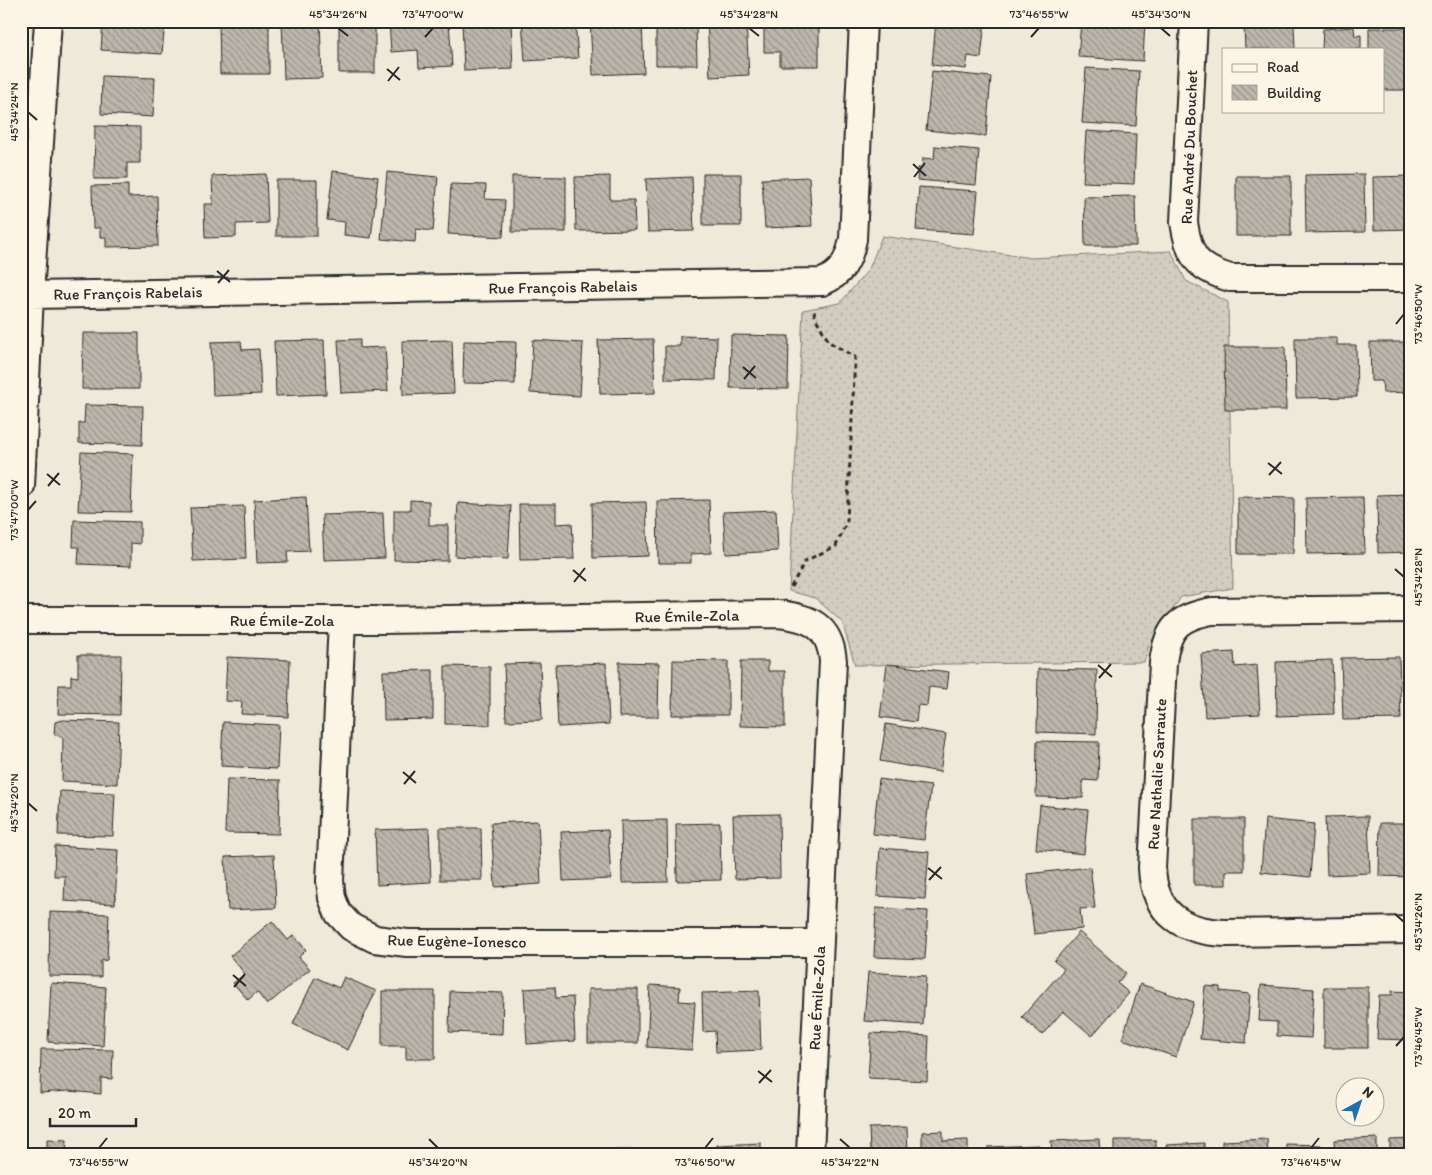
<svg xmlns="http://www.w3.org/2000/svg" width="1432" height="1175" font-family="Itim,sans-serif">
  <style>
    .grass { fill: url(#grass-dots); stroke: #7e7c76 }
    .building { fill: url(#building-back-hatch); stroke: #2b2b2b }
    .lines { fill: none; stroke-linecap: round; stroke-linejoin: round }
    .street-casing { stroke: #2b2b2b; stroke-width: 30 }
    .path { stroke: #2b2b2b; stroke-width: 3; stroke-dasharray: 5 4; stroke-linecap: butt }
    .street { stroke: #fcf5e5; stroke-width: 26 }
    .ticks { fill: none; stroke: #2b2b2b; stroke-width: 2 }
    .labels { text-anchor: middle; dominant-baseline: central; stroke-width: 4; stroke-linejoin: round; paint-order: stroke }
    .street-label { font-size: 16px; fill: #2b2b2b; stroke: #fcf5e5 }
    .neatline { fill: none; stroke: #2b2b2b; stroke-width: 2 }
    .ticks-label { font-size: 12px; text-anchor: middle; fill: #2b2b2b }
  </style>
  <defs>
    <pattern id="grass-dots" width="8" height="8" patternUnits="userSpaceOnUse" patternTransform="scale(1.25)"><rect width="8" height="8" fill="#d2cdc0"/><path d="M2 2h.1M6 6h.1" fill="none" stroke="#b4b0a5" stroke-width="1.8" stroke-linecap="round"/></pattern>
    <pattern id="building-back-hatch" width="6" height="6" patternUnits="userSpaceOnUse" patternTransform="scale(1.25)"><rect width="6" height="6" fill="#bcb7ac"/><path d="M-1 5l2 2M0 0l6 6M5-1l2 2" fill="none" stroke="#99958c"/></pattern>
  </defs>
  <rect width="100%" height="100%" fill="#efe9da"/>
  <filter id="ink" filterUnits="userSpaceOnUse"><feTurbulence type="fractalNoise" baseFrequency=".02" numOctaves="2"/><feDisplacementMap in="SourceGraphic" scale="10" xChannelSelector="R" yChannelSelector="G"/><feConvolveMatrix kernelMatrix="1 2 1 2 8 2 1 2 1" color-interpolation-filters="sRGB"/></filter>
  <g filter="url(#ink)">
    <!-- grass -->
    <path class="grass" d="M 882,236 L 1031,258 L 1171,251 L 1186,281 L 1228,302 L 1233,588 L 1181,597 L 1149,645 L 1144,662 L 855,665 L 842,622 L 815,598 L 789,591 L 803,310 L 840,303 L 869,269 Z"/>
    <!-- building -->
    <path class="building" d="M 103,21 L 165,21 L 162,54 L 101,50 Z
      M 219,21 L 269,21 L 269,74 L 220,74 Z
      M 282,21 L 320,21 L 322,78 L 284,79 Z
      M 339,21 L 375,21 L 375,73 L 339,73 Z
      M 389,21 L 449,21 L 452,66 L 419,68 L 418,50 L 391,52 Z
      M 462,21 L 511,21 L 513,69 L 464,71 Z
      M 522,21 L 575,21 L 578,58 L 525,61 Z
      M 590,21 L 642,21 L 644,73 L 593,75 Z
      M 656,21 L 696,21 L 697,65 L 656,65 Z
      M 707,21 L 746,21 L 749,75 L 710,77 Z
      M 780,21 L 819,21 L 819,66 L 780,66 L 780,52 L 764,52 L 764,25 L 780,25 Z
      M 936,21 L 985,21 L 981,58 L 968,56 L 966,69 L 932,65 Z
      M 1081,21 L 1145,21 L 1143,61 L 1078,57 Z
      M 1294,25 L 1295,49 L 1245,49 L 1244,27 Z
      M 1354,27 L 1355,36 L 1361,35 L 1361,49 L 1322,49 L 1323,29 Z
      M 1369,28 L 1407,28 L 1408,35 L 1411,35 L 1411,90 L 1383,90 L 1383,49 L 1369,49 Z
      M 1086,68 L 1139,71 L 1136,126 L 1082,123 Z
      M 932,71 L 991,77 L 986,136 L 926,130 Z
      M 102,76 L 155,78 L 153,117 L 101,114 Z
      M 95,126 L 140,127 L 140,163 L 127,163 L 127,179 L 94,179 Z
      M 1086,131 L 1136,134 L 1134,184 L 1083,182 Z
      M 935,146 L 979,150 L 976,185 L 917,180 L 918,168 L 922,168 L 923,158 L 934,159 Z
      M 333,171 L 378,177 L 371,238 L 344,235 L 345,222 L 327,220 Z
      M 387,172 L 438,177 L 433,231 L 416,229 L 415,242 L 381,239 Z
      M 266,174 L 268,223 L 236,224 L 236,237 L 205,238 L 204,204 L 213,204 L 212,176 Z
      M 703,174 L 741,174 L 741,226 L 703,226 Z
      M 1364,174 L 1365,232 L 1306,233 L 1305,175 Z
      M 512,176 L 566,177 L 566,232 L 512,232 Z
      M 610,176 L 610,200 L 634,200 L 635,230 L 576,231 L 575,177 Z
      M 1236,176 L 1291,176 L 1291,236 L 1236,236 Z
      M 1411,176 L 1411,229 L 1374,230 L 1373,177 Z
      M 692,177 L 694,231 L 648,232 L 646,179 Z
      M 809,177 L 812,226 L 765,228 L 762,179 Z
      M 276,180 L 317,180 L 317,236 L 276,236 Z
      M 451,184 L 486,185 L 485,199 L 505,200 L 503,237 L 448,234 Z
      M 128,185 L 128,197 L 157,196 L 158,246 L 106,247 L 106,237 L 100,237 L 100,228 L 93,228 L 92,186 Z
      M 919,187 L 978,191 L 974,234 L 916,230 Z
      M 1135,196 L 1136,246 L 1085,246 L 1084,197 Z
      M 83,333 L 139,333 L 139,389 L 82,389 Z
      M 731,335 L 789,336 L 788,389 L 730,388 Z
      M 680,336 L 717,337 L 716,380 L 665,379 L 665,346 L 680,346 Z
      M 1295,338 L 1337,338 L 1337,345 L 1356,345 L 1357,397 L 1296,398 Z
      M 360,339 L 360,348 L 385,347 L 388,391 L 341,393 L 338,340 Z
      M 653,339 L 655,393 L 600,394 L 598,340 Z
      M 324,340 L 326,394 L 276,396 L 274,341 Z
      M 452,340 L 454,393 L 403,395 L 402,341 Z
      M 533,340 L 583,343 L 580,396 L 530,393 Z
      M 241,341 L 242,350 L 259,349 L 261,394 L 213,396 L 211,342 Z
      M 464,341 L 516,342 L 515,384 L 463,383 Z
      M 1370,342 L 1411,342 L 1411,392 L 1383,393 L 1382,381 L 1371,381 Z
      M 1224,347 L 1285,347 L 1286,410 L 1225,410 Z
      M 85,405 L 143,406 L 142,445 L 79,443 L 79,423 L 84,423 Z
      M 81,452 L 133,454 L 131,512 L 78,511 Z
      M 1411,494 L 1411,552 L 1378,553 L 1377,495 Z
      M 306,497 L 309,551 L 287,552 L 288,562 L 257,563 L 254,500 Z
      M 1238,497 L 1294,498 L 1293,554 L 1238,554 Z
      M 1363,497 L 1365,553 L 1307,554 L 1306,498 Z
      M 410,500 L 429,501 L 429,525 L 448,525 L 448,561 L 394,560 L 394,510 L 410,510 Z
      M 709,500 L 711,553 L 691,554 L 691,563 L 658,563 L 657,501 Z
      M 646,502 L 648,556 L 593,558 L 592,503 Z
      M 458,503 L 511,506 L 508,559 L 455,556 Z
      M 519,504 L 556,504 L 556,524 L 572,523 L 574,559 L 520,560 Z
      M 244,506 L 246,559 L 193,561 L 190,508 Z
      M 776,510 L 778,551 L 726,554 L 723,512 Z
      M 383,513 L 385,558 L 324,560 L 322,515 Z
      M 74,520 L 140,522 L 140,544 L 131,543 L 131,566 L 78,564 L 79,547 L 73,547 Z
      M 1234,652 L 1235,667 L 1257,665 L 1260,714 L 1205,717 L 1201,654 Z
      M 78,655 L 121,655 L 120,715 L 58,714 L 59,685 L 71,685 L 71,676 L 78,677 Z
      M 227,657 L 290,660 L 288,717 L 241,714 L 242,702 L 225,701 Z
      M 1399,657 L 1401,719 L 1343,720 L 1341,658 Z
      M 673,660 L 728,661 L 728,715 L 672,715 Z
      M 1332,660 L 1334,714 L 1277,716 L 1276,662 Z
      M 741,661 L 768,661 L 768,671 L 785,671 L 785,727 L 740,726 Z
      M 619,662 L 659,663 L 658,717 L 619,717 Z
      M 540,663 L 542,720 L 506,721 L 504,664 Z
      M 606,663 L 609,724 L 558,727 L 555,665 Z
      M 887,664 L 949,672 L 947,689 L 929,687 L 927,706 L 918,705 L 916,722 L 880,717 Z
      M 445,666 L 490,667 L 490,725 L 445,724 Z
      M 1038,669 L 1097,670 L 1096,734 L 1037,732 Z
      M 433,670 L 433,719 L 384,720 L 383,671 Z
      M 63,720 L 119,722 L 117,784 L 62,781 L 63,738 L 54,734 L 55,722 Z
      M 223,722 L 279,725 L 277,769 L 221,766 Z
      M 886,724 L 946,734 L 940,772 L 880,761 Z
      M 1037,741 L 1099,742 L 1098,781 L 1083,780 L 1083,798 L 1036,797 Z
      M 227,779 L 280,780 L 279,834 L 225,833 Z
      M 879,779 L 931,786 L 924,840 L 873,834 Z
      M 60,791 L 115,793 L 113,836 L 58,835 Z
      M 1040,805 L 1088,810 L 1084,854 L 1036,849 Z
      M 779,814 L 780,878 L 735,879 L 733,815 Z
      M 1368,816 L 1370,873 L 1327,875 L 1325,817 Z
      M 1194,819 L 1244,819 L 1244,871 L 1226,871 L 1226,885 L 1194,885 Z
      M 1265,819 L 1314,824 L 1310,877 L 1261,872 Z
      M 667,820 L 668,882 L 622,883 L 621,821 Z
      M 538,821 L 541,884 L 495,887 L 491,823 Z
      M 720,823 L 721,880 L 677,881 L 676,824 Z
      M 1380,823 L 1411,823 L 1411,877 L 1379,876 Z
      M 429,828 L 431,882 L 377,885 L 375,830 Z
      M 440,828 L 481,828 L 482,880 L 440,880 Z
      M 608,830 L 611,879 L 563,881 L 561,832 Z
      M 55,846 L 118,850 L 115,904 L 64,901 L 65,876 L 54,876 Z
      M 880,848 L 929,852 L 925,899 L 877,896 Z
      M 274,855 L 276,908 L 228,910 L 225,857 Z
      M 1090,867 L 1095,908 L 1080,909 L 1082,929 L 1034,934 L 1027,874 Z
      M 876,908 L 928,911 L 925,959 L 874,957 Z
      M 50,912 L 109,914 L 107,960 L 101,961 L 101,977 L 49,976 Z
      M 272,921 L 288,940 L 294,935 L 306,950 L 299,957 L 310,969 L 267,1005 L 257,992 L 248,1000 L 233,983 L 245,974 L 230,956 Z
      M 1079,932 L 1126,973 L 1117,983 L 1129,993 L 1092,1036 L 1063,1011 L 1042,1035 L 1022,1017 L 1064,969 L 1054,961 Z
      M 868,972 L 926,976 L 923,1025 L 864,1021 Z
      M 315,977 L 339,988 L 344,977 L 376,991 L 348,1050 L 293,1024 Z
      M 51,983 L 106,987 L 103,1046 L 48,1042 Z
      M 1140,984 L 1194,1002 L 1176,1057 L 1122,1039 Z
      M 650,985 L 680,987 L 679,1001 L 695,1002 L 692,1050 L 647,1047 Z
      M 1261,985 L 1314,989 L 1311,1038 L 1277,1036 L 1277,1022 L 1259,1021 Z
      M 1205,986 L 1220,987 L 1220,991 L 1250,994 L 1246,1043 L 1200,1039 Z
      M 555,987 L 556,998 L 573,997 L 575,1041 L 527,1044 L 524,989 Z
      M 1324,987 L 1368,987 L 1368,1048 L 1324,1048 Z
      M 588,989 L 638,989 L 638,1043 L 588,1043 Z
      M 382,991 L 435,991 L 435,1059 L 406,1059 L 406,1046 L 382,1046 Z
      M 450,991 L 503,993 L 502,1034 L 449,1032 Z
      M 759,991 L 761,1050 L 716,1052 L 715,1031 L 703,1032 L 702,993 Z
      M 1392,991 L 1411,992 L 1411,1040 L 1377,1039 L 1379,995 L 1392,995 Z
      M 871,1033 L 929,1036 L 927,1081 L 868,1078 Z
      M 41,1049 L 113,1050 L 112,1079 L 101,1078 L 101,1094 L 69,1091 L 40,1093 Z
      M 907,1127 L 908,1154 L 851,1154 L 851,1152 L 870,1152 L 869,1128 Z
      M 943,1131 L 943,1141 L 968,1140 L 968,1154 L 922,1154 L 922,1132 Z
      M 1377,1138 L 1377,1154 L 1335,1154 L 1334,1140 Z
      M 47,1139 L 67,1140 L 66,1154 L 47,1154 Z
      M 1099,1139 L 1100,1154 L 1052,1154 L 1051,1141 Z
      M 1267,1139 L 1268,1154 L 1222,1154 L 1222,1141 Z
      M 1411,1139 L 1411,1154 L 1390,1154 L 1390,1140 Z
      M 1114,1140 L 1156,1140 L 1156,1154 L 1114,1154 Z
      M 761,1143 L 761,1154 L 717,1154 L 717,1145 Z
      M 1204,1143 L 1204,1154 L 1166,1154 L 1166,1145 Z
      M 1286,1144 L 1321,1145 L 1321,1154 L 1286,1154 Z
      M 1039,1145 L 1039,1154 L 988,1154 L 988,1147 Z
      M 598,1150 L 637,1150 L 637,1154 L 599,1154 Z
      M 447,1151 L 447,1154 L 395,1154 L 395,1153 Z
      M 163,1152 L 196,1154 L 163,1154 Z
      M 319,1152 L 319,1154 L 281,1154 L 281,1153 Z"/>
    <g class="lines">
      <defs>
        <path id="street" d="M 1194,21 L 1184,222 C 1189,257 1197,268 1230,278 L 1411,278
          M 30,295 L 822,282 C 842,274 849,260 853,239 L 863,21
          M 21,486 L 30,295 L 48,21
          M 1411,609 L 1212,611 C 1178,617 1167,628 1163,663 L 1152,868 C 1154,915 1184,932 1227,933 L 1411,930
          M 21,620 L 382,620 L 777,614 C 809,617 830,625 833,661 L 810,1154
          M 342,621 L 330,881 L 332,898 L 338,913 L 351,927 L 375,939 L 407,943 L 820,943"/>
      </defs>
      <!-- street casing -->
      <use href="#street" class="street-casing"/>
      <!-- path -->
      <path class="path" d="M 791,587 L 805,561 L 836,546 L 847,521 L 855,357 L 829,342 L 815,317 L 814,310"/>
      <!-- street -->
      <use href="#street" class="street"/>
    </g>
  </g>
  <!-- ticks -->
  <path class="ticks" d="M 338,28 L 348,36M 749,28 L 759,36M 1161,28 L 1170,36M 425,37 L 433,28M 1031,37 L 1039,28M 387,69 L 400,80M 388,81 L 399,67M 28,112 L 37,120M 913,164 L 926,176M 914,177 L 925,163M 217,271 L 230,282M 218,283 L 229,270M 1396,324 L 1404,314M 743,367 L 756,378M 744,379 L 755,366M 1268,463 L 1282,474M 47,474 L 60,485M 1269,475 L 1281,462M 48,486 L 59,473M 28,510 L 36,501M 1395,569 L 1404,577M 573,570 L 586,581M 574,582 L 585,568M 1098,665 L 1112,677M 1099,678 L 1111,664M 403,772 L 416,783M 404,784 L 415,771M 28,803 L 37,811M 928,868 L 942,879M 929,880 L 941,867M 1395,914 L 1404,922M 233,975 L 246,986M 234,987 L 245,974M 1396,1046 L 1404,1037M 758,1071 L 772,1082M 759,1083 L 771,1070M 429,1139 L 438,1148M 840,1139 L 850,1148M 99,1148 L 107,1138M 705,1148 L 713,1138M 1311,1148 L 1319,1138"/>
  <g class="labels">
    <!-- street labels -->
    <g class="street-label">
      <text transform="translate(1189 147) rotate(-88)">Rue André Du Bouchet</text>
      <text transform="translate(563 287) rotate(-1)">Rue François Rabelais</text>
      <text transform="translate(128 293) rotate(-1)">Rue François Rabelais</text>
      <text transform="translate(687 616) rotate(-1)">Rue Émile-Zola</text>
      <text x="282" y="620">Rue Émile-Zola</text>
      <text transform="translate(1157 774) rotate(-87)">Rue Nathalie Sarraute</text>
      <text transform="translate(457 941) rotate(1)">Rue Eugène-Ionesco</text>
      <text transform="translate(817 998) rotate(-87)">Rue Émile-Zola</text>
    </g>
  </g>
  <!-- margin -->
  <rect width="1432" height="1175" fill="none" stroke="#fcf5e5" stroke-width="55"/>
  <!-- legend -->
  <rect x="1222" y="48" width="162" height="65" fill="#fcf5e5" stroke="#a8a49b"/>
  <rect x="1232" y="64" width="25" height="8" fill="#fcf5e5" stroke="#a8a49b"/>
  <text x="1267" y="72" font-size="15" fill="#2b2b2b">Road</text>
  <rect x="1232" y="85" width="25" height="15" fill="url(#building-back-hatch)" stroke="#a8a49b"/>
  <text x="1267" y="98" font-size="15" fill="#2b2b2b">Building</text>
  <!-- north arrow -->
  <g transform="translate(1360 1102) rotate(40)"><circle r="24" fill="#fcf5e5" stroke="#a8a49b"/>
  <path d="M0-4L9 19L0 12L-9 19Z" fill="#1f6fb2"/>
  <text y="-8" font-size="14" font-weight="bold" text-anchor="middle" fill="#2b2b2b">N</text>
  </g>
  <!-- scale -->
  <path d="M50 1118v8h86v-8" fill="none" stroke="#2b2b2b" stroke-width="2.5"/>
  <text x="58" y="1118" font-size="15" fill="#2b2b2b" stroke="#fcf5e5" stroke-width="4" paint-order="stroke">20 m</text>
  <rect x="28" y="28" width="1376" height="1120" class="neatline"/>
  <g class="ticks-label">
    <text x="338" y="18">45°34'26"N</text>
    <text x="433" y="18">73°47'00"W</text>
    <text x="749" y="18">45°34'28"N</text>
    <text x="1039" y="18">73°46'55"W</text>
    <text x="1161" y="18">45°34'30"N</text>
    <text transform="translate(14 112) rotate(-90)" y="4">45°34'24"N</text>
    <text transform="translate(1418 314) rotate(-90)" y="4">73°46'50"W</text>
    <text transform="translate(14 510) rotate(-90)" y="4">73°47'00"W</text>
    <text transform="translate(1418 577) rotate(-90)" y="4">45°34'28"N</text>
    <text transform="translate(14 803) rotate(-90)" y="4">45°34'20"N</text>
    <text transform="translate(1418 922) rotate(-90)" y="4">45°34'26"N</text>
    <text transform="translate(1418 1037) rotate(-90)" y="4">73°46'45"W</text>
    <text x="99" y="1166">73°46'55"W</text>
    <text x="438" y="1166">45°34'20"N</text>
    <text x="705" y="1166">73°46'50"W</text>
    <text x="850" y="1166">45°34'22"N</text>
    <text x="1311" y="1166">73°46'45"W</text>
  </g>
</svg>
